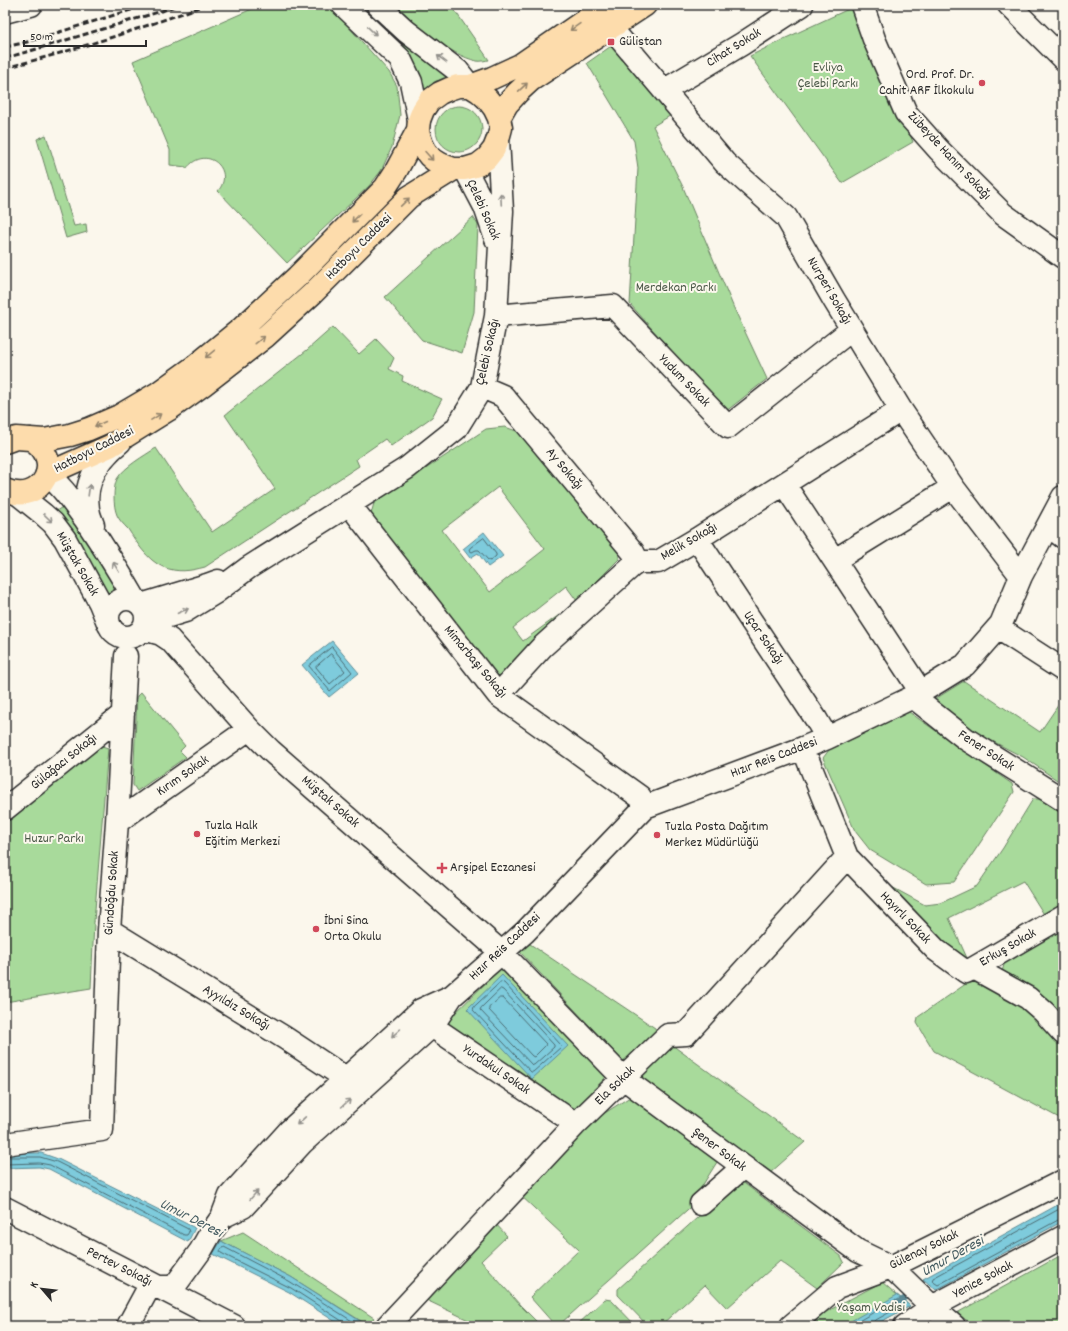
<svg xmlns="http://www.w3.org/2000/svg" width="1068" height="1331" font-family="Dekko,sans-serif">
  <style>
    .green { fill: #a8da9b; stroke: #6a8263; fill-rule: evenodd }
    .water { fill: #7ecbdc; stroke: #5d8b95 }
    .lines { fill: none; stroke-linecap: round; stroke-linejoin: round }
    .shore { stroke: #4c6b72; stroke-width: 1 }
    .stream { stroke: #5d8b95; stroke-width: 5 }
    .minor-casing { stroke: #2b2b2b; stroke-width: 25 }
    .major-casing { stroke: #2b2b2b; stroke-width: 25 }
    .minor { stroke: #fbf7ec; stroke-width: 22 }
    .major { stroke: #fddcac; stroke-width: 22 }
    .rail { stroke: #2b2b2b; stroke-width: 3; stroke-dasharray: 6 3; stroke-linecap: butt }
    .oneway { stroke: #94846c }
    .oneway2 { stroke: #93918c }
    .poi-dot { fill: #d1495b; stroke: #fbf7ec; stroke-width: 1.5 }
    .labels { text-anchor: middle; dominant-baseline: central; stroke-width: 4; stroke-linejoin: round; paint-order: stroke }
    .poi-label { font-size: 14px; fill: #2b2b2b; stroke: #fbf7ec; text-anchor: start }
    .street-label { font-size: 14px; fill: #2b2b2b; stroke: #fbf7ec }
    .park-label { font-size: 14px; fill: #4a5747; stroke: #fbf7ec }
    .water-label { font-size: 15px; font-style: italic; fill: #445b60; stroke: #fbf7ec }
  </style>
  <rect width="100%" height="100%" fill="#fbf7ec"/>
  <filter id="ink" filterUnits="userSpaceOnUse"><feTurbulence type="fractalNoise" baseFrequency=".025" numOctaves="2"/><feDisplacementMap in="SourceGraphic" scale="8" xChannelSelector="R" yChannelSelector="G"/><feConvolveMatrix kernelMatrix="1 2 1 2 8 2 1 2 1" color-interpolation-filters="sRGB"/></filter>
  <g filter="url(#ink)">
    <!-- green -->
    <path class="green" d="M 261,5 L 329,5 L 389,72 L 397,86 L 400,115 L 392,147 L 381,171 L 369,186 L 287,263 L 218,191 C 236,170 206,143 186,169 L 186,167 L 170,165 L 170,150 L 133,61 Z
      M 396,5 L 451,5 L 489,60 C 486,60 481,62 477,61 C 449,55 416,25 396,5 Z
      M 855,6 L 913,142 L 842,183 L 750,56 L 786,38 Z
      M 391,32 L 451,78 L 436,81 L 420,94 L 403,51 Z
      M 614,44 L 673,114 L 653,126 L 683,187 L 733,306 L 767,379 L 725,412 L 630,304 L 638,168 L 634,141 L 587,63 Z
      M436 129a23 23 0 1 1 46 0a23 23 0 1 1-46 0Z
      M 46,135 L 74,226 L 86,224 L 87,232 L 66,238 L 37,139 Z
      M 473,217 L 478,225 L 474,312 L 462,353 L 422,340 L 385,297 Z
      M 333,327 L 359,354 L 376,339 L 394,358 L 389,369 L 403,376 L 402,381 L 442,399 L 432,417 L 391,446 L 385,439 L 356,459 L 359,466 L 205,567 C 190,571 178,573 163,567 C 147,560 137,543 128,529 C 124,525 119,520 117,515 C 113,506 113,487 117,479 C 124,467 144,456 156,448 L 212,532 L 275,489 L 225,415 L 307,350 Z
      M 505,427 L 519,432 L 619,549 L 619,559 L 577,601 L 566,586 L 513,628 L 523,641 L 559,615 L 560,617 L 500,679 L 371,514 L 374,503 L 486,429 ZM 498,487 L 545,549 L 490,592 L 442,530 Z
      M 67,504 L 120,587 L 106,594 L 53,513 Z
      M 964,681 L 1040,732 L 1063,698 L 1063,784 L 1023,757 L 969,729 L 932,701 Z
      M 141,692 L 185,746 L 180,751 L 186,757 L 137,791 L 133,785 L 137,696 Z
      M 909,712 L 1012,784 L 1014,792 L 954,882 L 926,884 L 870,850 L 855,831 L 823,758 L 829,750 Z
      M 99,745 L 108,748 L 94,922 L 91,988 L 5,1002 L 5,820 Z
      M 1033,799 L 1040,799 L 1063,815 L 1063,906 L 1045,916 L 1023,881 L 949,918 L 967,958 L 962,959 L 888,885 L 925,905 L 941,903 L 977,886 L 1003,848 Z
      M 1063,929 L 1063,1021 L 1002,972 L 1005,961 Z
      M 527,942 L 655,1028 L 657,1034 L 625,1063 L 518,950 Z
      M 503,966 L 608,1075 L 570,1114 L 445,1023 Z
      M 984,980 L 1023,1001 L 1063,1043 L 1063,1120 L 934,1051 L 917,1023 L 918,1017 L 970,981 Z
      M 672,1045 L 805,1142 L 770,1173 L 638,1078 Z
      M 630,1097 L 717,1162 L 694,1199 L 697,1201 L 560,1324 L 553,1323 L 530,1297 L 579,1250 L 519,1194 L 589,1123 Z
      M 741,1181 L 841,1256 L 844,1262 L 817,1288 L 780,1261 L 727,1308 L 705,1285 L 660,1326 L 648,1326 L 618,1295 L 618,1289 L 707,1209 Z
      M 493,1221 L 507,1236 L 481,1261 L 520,1305 L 540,1325 L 538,1326 L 481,1326 L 422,1298 Z
      M 243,1232 L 374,1318 L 369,1326 L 291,1277 L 221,1241 Z
      M 1063,1254 L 1063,1326 L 974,1326 L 957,1313 Z
      M 882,1282 L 910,1306 L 873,1326 L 810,1326 L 826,1312 Z
      M 605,1299 L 611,1300 L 636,1326 L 576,1326 Z"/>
    <!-- water -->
    <path class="water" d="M 484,532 L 503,556 L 488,567 L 478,553 L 470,558 L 463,549 Z
      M 332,641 L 359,673 L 329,697 L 302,665 Z
      M 502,975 L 568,1046 L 532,1079 L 467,1009 Z
      M 5,1153 L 41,1153 L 58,1159 L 195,1228 L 188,1242 L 49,1169 L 39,1167 L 5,1168 Z
      M 1063,1202 L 1063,1221 L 936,1290 L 923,1279 Z
      M 221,1241 L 291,1277 L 368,1326 L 342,1326 L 289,1292 L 213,1254 Z
      M 897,1295 L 910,1306 L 873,1326 L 842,1326 Z"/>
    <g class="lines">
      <!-- shore -->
      <path class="shore" d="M 484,538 L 496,554 L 496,556 L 490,561 L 488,560 L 479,550 L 476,550 L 472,552 L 469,550 L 470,548 Z
        M 332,647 L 352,672 L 330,691 L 309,666 Z
        M 331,654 L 345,671 L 330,684 L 316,667 Z
        M 501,982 L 504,983 L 561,1045 L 561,1047 L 533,1072 L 531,1072 L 473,1010 L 474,1007 Z
        M 501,989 L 503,990 L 554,1045 L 554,1047 L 534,1065 L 532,1065 L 480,1010 L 481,1008 Z
        M 500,998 L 503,998 L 546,1044 L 545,1046 L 534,1057 L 532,1056 L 489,1010 L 489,1008 Z
        M 5,1157 L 40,1157 L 57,1162 L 188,1229 L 189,1232 L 187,1235 L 184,1235 L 50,1165 L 39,1163 L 5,1164
        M 1063,1207 L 933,1278 L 932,1281 L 938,1285 L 1060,1219 L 1063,1218
        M 344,1326 L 342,1321 L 291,1288 L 221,1253 L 220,1251 L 222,1248 L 224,1247 L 289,1281 L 360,1326
        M 850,1326 L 895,1300 L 901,1303 L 901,1306 L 874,1321 L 872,1326"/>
      <!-- stream -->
      <path class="stream" d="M 896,1303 L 912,1294"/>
      <defs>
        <path id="minor" d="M 343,5 L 400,59 L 411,82 L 419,120
          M 378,5 L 406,31 L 458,71 L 470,86
          M 862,5 L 874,39 L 906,113 L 939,150 L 1003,214 L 1063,257
          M 1009,5 L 1063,59
          M 5,12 L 31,5
          M 611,28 L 725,163 L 786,217 L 834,300 L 901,410 L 953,487 L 1021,576
          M 665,90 L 742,44 L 802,5
          M 465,169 L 485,207 L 496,239
          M 496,316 L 613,306 L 728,427 L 851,330
          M 482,387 L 503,396 L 633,552 L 638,562
          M 47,474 C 63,487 73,503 85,519 C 103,546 120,573 136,601
          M 784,484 L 921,692
          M 18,494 L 43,514 L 53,523 L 65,539 L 100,603 L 109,625
          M 349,504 L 498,695 L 640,797 L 645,807
          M 93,525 C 78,492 94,463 120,442
          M 1048,525 L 1063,537
          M 697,539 L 816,719 L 827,738
          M 835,560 L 953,487
          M108 618a19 19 0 1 1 38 0a19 19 0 1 1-38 0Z
          M 141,605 L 207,585 L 218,581
          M 146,623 L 185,611 L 216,592 L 248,568 L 407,468 L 456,429 L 482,387 L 496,316 L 502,211 L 498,139
          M 998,628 L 1063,670
          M 143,629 L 161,634 L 170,640 L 249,729 L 271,751 L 501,952 L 623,1078 L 858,1251 L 891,1267 L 925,1300 L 932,1307 L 954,1326
          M 498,695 L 542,647 L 632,566 L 638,562 L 658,562 L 697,539 L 901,410
          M 913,697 L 966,739 L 1063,800
          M 803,748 L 847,857 L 936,950 L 966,972 L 974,968 L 1028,998 L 1044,1012 L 1063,1033
          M 5,809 L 123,714
          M 117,822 L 249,729
          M 109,930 L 285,1038 L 359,1087
          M 974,968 L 1063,916
          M 424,1014 L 439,1031 L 576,1124
          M 5,1144 L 102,1130 L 109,930 L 117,822 L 126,656
          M 701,1204 L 743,1167
          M 5,1208 L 234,1326
          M 222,1217 L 243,1207 L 302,1143 L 433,1025 L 452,996 L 525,932 L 645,807 L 803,748 L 827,738 L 913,697 L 965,665 L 1001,624 L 1021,576 L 1063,497
          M 128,1326 L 148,1289 L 158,1287 L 174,1287 L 201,1250 L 210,1234 L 222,1217 L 230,1196 L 290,1130 L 421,1010 L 452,996
          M 387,1326 L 576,1124 L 668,1035 L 686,1034 L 847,857
          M 791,1326 L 837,1287 L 891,1267 L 1063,1181
          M 905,1326 L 932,1307 L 1063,1237"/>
        <path id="major" d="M 470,86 C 484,93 493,103 499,118
          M 418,130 C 422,153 432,163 454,169
          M 5,442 L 16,438 L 44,440 L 70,435 L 89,429 L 119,416 L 158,393 L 194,367 L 242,328 L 297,277 L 385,188 L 396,171 L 418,130 L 419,120 L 423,110 L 429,101 L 440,93 L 449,89 L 458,86 L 470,86 L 492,78 L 520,65 L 607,5
          M 47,474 L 110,446 L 168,410 L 204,384 L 266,336 L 313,293 L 409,197 L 454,169 L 465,169 L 478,165 L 487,158 L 494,149 L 498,139 L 501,128 L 499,118 L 507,104 L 518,92 L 531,80 L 645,5
          M 5,490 C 42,506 66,460 31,439"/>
      </defs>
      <!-- minor casing -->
      <use href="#minor" class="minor-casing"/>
      <!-- major casing -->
      <use href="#major" class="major-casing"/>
      <!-- minor -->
      <use href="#minor" class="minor"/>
      <!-- major -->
      <use href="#major" class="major"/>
      <!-- rail -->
      <path class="rail" d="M 5,47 L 27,42 L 147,5
        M 5,58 L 30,51 L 162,11 L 177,5
        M 5,68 C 72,51 140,29 205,5"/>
    </g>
    <!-- one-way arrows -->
    <defs><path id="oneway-shaft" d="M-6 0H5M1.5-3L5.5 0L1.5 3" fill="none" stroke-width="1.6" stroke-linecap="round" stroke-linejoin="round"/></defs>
    <g class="oneway">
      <use href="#oneway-shaft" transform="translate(575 27) rotate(145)"/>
      <use href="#oneway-shaft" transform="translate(523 87) rotate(-43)"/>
      <use href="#oneway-shaft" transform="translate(429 156) rotate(48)"/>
      <use href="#oneway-shaft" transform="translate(405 202) rotate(-44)"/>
      <use href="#oneway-shaft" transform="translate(356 218) rotate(134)"/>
      <use href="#oneway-shaft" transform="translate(260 340) rotate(-38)"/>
      <use href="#oneway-shaft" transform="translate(210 354) rotate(141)"/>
      <use href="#oneway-shaft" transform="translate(156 417) rotate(-32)"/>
      <use href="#oneway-shaft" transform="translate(100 424) rotate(156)"/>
    </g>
    <g class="oneway2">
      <use href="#oneway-shaft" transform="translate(372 31) rotate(43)"/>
      <use href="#oneway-shaft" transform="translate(442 59) rotate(-143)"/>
      <use href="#oneway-shaft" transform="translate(501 199) rotate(-93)"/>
      <use href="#oneway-shaft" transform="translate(89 490) rotate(-82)"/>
      <use href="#oneway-shaft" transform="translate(48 518) rotate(44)"/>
      <use href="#oneway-shaft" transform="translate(116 567) rotate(-121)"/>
      <use href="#oneway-shaft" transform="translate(183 611) rotate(-23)"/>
      <use href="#oneway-shaft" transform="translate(396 1033) rotate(138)"/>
      <use href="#oneway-shaft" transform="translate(346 1103) rotate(-42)"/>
      <use href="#oneway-shaft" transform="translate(301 1121) rotate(137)"/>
      <use href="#oneway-shaft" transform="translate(254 1195) rotate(-48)"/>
    </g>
  </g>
  <!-- markers -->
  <g class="poi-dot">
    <rect x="607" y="38" width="8" height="8" rx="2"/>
    <circle cx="982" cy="83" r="4"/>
    <circle cx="197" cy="834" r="4"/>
    <circle cx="657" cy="835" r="4"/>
    <path d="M440 862h4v4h4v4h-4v4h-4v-4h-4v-4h4z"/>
    <circle cx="316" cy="929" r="4"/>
  </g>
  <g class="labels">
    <!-- poi labels -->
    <g class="poi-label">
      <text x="619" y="42">Gülistan</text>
      <text x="974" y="75" text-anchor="end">Ord. Prof. Dr.<tspan x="974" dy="16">Cahit ARF İlkokulu</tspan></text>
      <text x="205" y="826">Tuzla Halk<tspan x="205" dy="16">Eğitim Merkezi</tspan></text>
      <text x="665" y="827">Tuzla Posta Dağıtım<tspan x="665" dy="16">Merkez Müdürlüğü</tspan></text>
      <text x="450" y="868">Arşipel Eczanesi</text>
      <text x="324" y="921">İbni Sina<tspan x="324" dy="16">Orta Okulu</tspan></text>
    </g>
    <!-- street labels -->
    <g class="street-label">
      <text transform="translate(734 48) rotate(-32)">Cihat Sokak</text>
      <text transform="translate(949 156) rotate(47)">Zübeyde Hanım Sokağı</text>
      <text transform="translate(483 210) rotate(66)">Çelebi Sokak</text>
      <text transform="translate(359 247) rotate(-45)">Hatboyu Caddesi</text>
      <text transform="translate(829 291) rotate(60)">Nurperi Sokağı</text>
      <text transform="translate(488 352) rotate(-77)">Çelebi Sokağı</text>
      <text transform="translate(684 381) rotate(46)">Yudum Sokak</text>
      <text transform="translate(94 450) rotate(-27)">Hatboyu Caddesi</text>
      <text transform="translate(564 469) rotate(50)">Ay Sokağı</text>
      <text transform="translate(689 542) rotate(-30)">Melik Sokağı</text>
      <text transform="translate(77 564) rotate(60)">Müştak Sokak</text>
      <text transform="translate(763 638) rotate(56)">Uçar Sokağı</text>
      <text transform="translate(475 662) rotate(50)">Mimarbaşı Sokağı</text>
      <text transform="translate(986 751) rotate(33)">Fener Sokak</text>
      <text transform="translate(774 758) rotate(-21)">Hızır Reis Caddesi</text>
      <text transform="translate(64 762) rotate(-39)">Gülağacı Sokağı</text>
      <text transform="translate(183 776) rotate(-35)">Kırım Sokak</text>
      <text transform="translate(330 802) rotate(41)">Müştak Sokak</text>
      <text transform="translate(112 893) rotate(-86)">Gündoğdu Sokak</text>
      <text transform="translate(905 918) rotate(46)">Hayırlı Sokak</text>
      <text transform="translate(505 947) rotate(-43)">Hızır Reis Caddesi</text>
      <text transform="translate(1008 948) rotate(-30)">Erkuş Sokak</text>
      <text transform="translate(236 1008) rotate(31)">Ayyıldız Sokağı</text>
      <text transform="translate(496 1070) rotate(34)">Yurdakul Sokak</text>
      <text transform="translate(615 1086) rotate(-44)">Ela Sokak</text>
      <text transform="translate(719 1150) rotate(37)">Şener Sokak</text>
      <text transform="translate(924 1250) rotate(-26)">Gülenay Sokak</text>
      <text transform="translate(119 1267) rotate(27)">Pertev Sokağı</text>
      <text transform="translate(983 1280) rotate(-28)">Yenice Sokak</text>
    </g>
    <!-- park labels -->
    <g class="park-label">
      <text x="828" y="68">Evliya<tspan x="828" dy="16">Çelebi Parkı</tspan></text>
      <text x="676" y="288">Merdekan Parkı</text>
      <text x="54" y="839">Huzur Parkı</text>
      <text x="871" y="1308">Yaşam Vadisi</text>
    </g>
    <!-- water labels -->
    <g class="water-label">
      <text transform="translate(191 1219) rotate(27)">Umur Deresi</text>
      <text transform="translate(953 1257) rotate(-29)">Umur Deresi</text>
    </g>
  </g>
  <!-- margin -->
  <rect width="1068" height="1331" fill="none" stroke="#fbf7ec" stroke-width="20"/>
  <rect x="10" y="10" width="1048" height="1311" fill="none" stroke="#2b2b2b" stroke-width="1.5" filter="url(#ink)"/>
  <!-- north arrow -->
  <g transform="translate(42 1289) rotate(298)" stroke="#fbf7ec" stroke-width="3" paint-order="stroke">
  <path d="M0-3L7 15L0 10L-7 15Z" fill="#2b2b2b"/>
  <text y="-6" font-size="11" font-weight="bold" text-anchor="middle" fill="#2b2b2b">K</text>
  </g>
  <!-- scale -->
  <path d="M24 40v6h122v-6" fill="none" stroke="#2b2b2b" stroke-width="2"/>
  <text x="30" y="40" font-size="12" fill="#2b2b2b" stroke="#fbf7ec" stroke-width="3" paint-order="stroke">50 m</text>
</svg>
